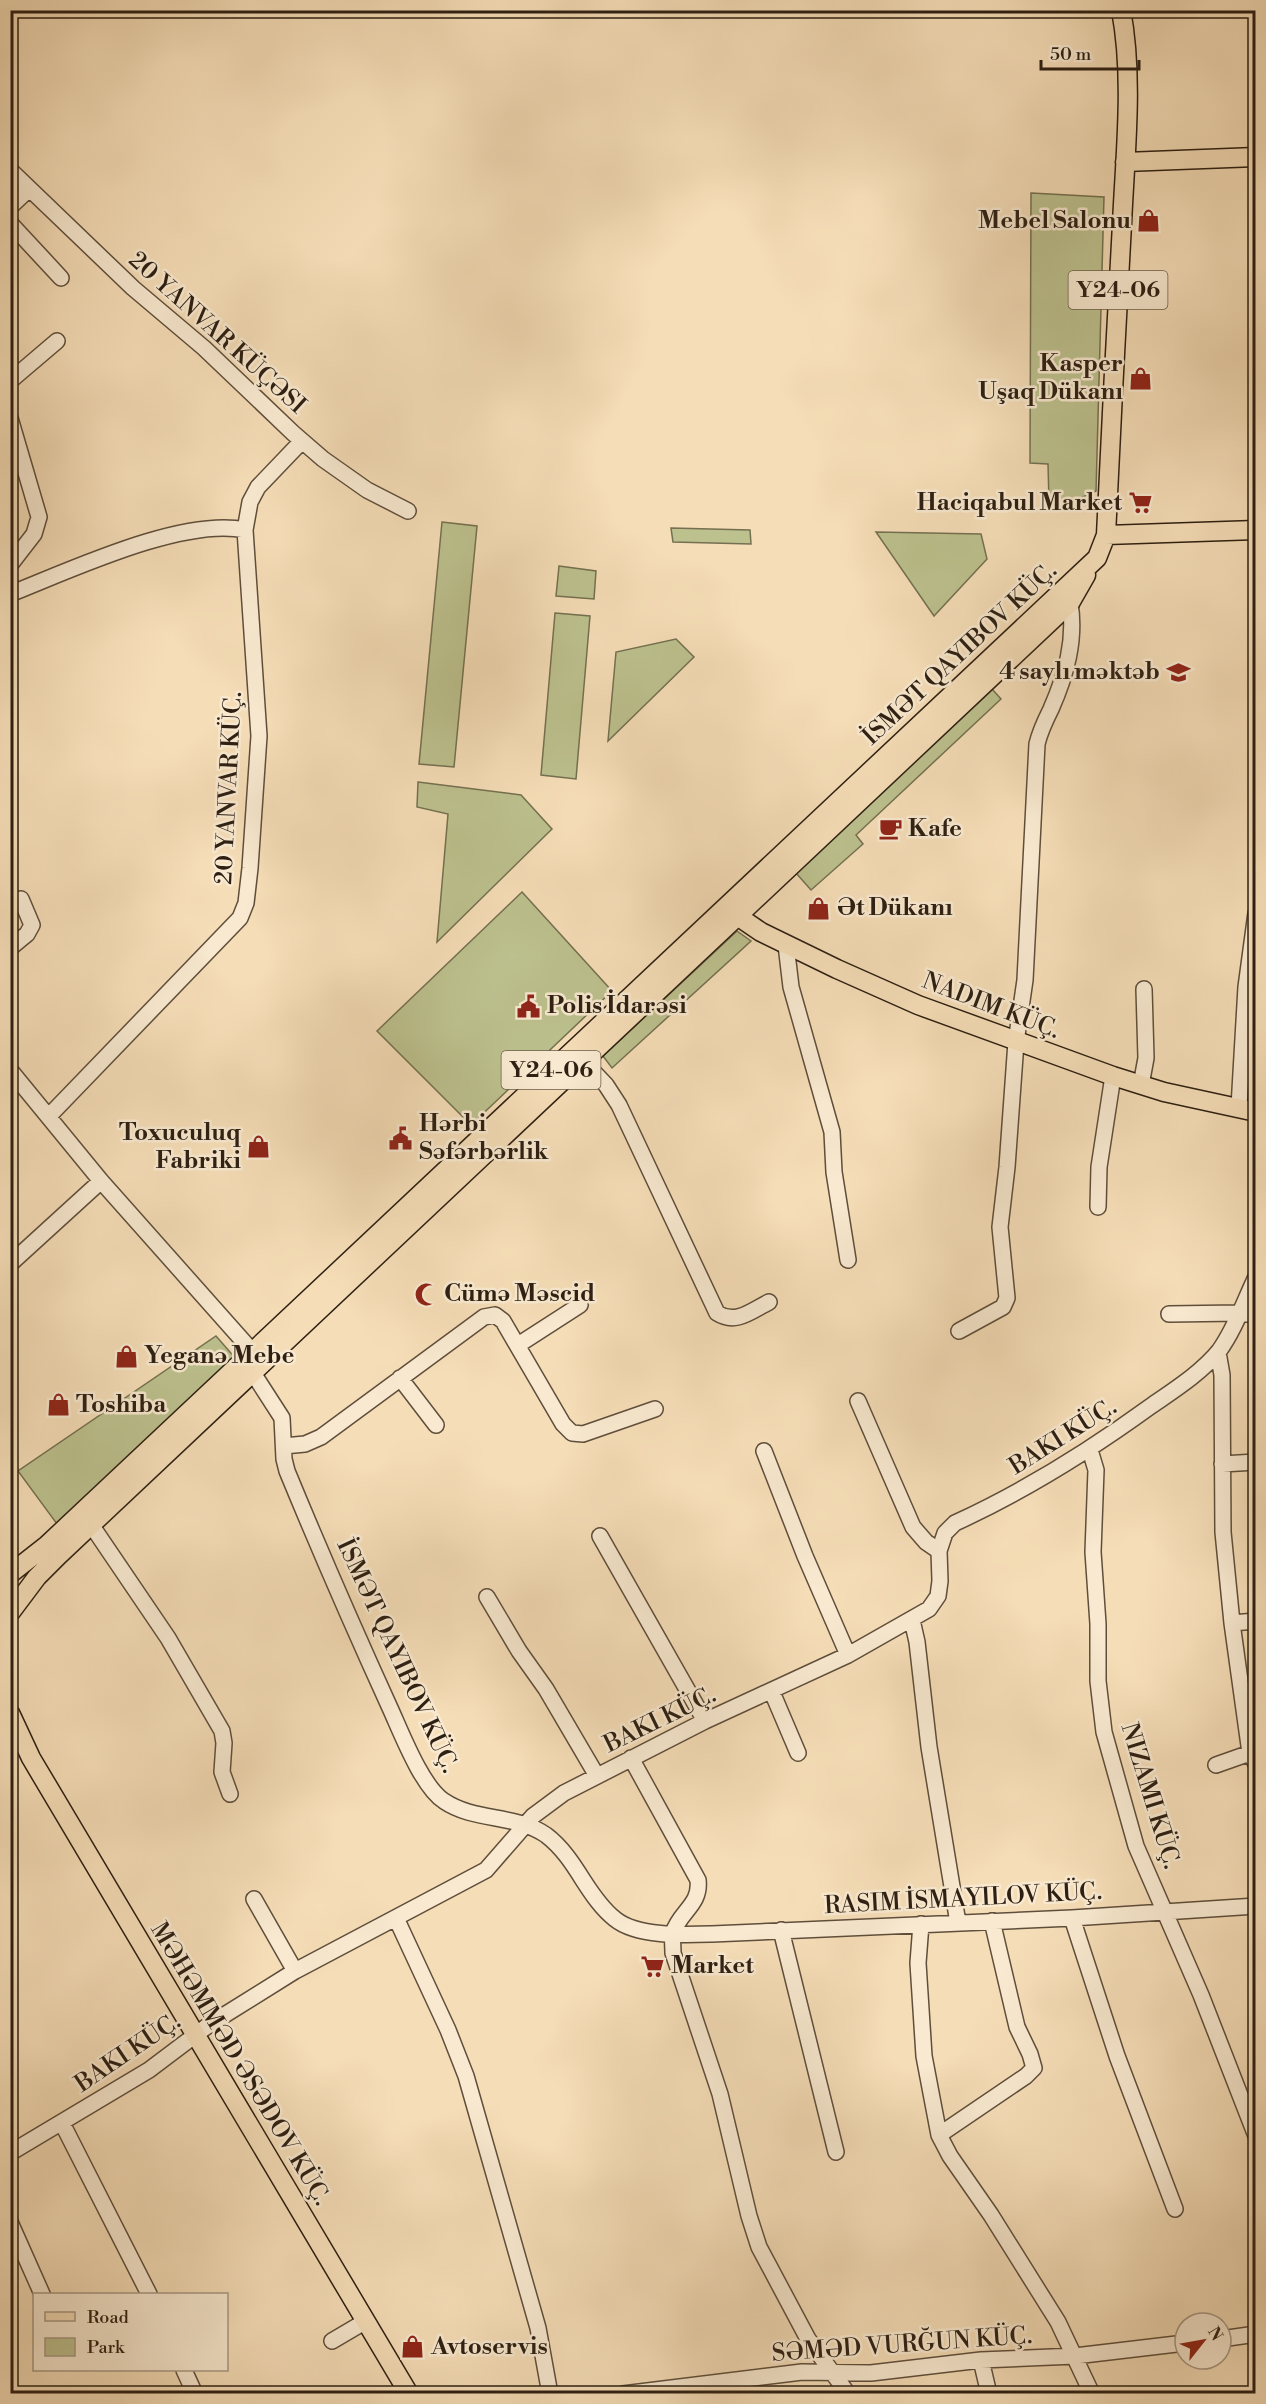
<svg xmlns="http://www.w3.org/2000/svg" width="1266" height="2404" font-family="'Libre Bodoni',serif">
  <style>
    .green { fill: #bcc18e; stroke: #747050; stroke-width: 1.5 }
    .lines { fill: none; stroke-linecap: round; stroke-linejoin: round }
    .minor-casing { stroke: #5f4e3b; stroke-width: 18 }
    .major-casing { stroke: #2d1f12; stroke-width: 21 }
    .minor { stroke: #f8e9d0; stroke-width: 15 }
    .major { stroke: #f5ddb7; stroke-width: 18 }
    .labels { text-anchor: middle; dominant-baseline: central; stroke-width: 5; stroke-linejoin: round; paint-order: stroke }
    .shield { fill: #f8e9d0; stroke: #6a5c4b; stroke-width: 1.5 }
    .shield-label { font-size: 22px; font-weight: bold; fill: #2d1f12 }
    .poi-label { font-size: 24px; font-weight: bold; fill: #2d1f12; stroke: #f8e9d0; text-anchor: start }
    .street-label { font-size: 24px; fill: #2d1f12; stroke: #f8e9d0 }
  </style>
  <rect width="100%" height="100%" fill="#f5ddb7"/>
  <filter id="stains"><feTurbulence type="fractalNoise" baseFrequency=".00333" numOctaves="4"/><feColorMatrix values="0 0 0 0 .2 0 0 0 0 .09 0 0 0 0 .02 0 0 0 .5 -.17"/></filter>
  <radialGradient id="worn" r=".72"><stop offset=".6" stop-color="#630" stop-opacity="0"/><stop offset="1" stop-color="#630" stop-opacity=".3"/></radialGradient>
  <!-- green -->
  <path class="green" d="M 1031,193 L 1104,197 L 1096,491 L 1072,502 L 1049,502 L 1048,464 L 1030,463 Z
    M 442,522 L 477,526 L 454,767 L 419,764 Z
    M 671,528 L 750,530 L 751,544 L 673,542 Z
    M 876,532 L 981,534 L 987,559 L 934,616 Z
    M 559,566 L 596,571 L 594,599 L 556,596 Z
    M 555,613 L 590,616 L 576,779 L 541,775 Z
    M 676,639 L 694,657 L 608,741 L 616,652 Z
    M 992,689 L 1001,699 L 856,835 L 863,844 L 811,890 L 796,873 Z
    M 418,782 L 521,795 L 552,829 L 437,942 L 448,814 L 417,807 Z
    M 522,892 L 612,991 L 471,1125 L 377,1031 Z
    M 737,931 L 751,941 L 612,1068 L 603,1056 Z
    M 216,1336 L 236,1359 L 57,1524 L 18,1471 Z"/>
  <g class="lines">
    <defs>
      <path id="minor" d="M 10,170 L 133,288 L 204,348 L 293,433 L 323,459 L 367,490 L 408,511
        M 10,207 L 29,189
        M 10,223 L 61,278
        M 10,381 L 57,341
        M 10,418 L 39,517 L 34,534 L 10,565
        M 10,594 C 71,570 183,517 245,530
        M 786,945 L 791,987 L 832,1132 L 834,1172 L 848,1260
        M 10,948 L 27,934 L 32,925 L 21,899
        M 584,1062 L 606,1085 L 619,1105 L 717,1313 C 736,1325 751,1311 769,1302
        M 10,1070 L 101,1181 L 252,1351
        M 1141,1085 L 1146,1058 L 1144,989
        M 1239,1107 L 1246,987 L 1256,913
        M 49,1116 L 240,918 L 246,903 L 250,868 L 259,736 L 245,530 L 250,502 L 258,487 L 302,441
        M 1098,1207 L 1099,1167 L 1113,1076
        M 10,1264 L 101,1181
        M 1169,1314 L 1239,1313 L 1256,1315
        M 959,1331 L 1003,1307 L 1007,1298 L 1000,1227 L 1007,1167 L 1016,1042 L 1025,980 L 1037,744 C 1040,731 1045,721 1051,709 C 1066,675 1076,640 1070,603
        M 518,1345 L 580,1305
        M 1218,1352 L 1222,1375 L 1223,1532 L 1232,1623 L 1250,1753 L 1256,1764
        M 253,1373 L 282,1418 L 284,1459 L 287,1471 C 320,1551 354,1629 390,1708 C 401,1732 422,1787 444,1801 C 475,1822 516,1814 546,1835 C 562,1847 573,1864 583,1880 C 592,1894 602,1909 615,1919 C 637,1937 684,1935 712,1934 L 1072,1918 L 1256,1906
        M 400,1378 L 436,1425
        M 858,1401 L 913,1527 L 926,1542 L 939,1551
        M 284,1446 L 305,1444 L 321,1437 L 484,1317 L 495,1315 L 503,1321 L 563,1424 L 572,1433 L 583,1434 L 655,1409
        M 1090,1450 L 1096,1470 L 1093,1552 L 1098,1624 L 1098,1681 L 1104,1732 L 1136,1846 L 1201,1995 L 1256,2136
        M 764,1451 L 805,1556 L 848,1655
        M 1222,1464 L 1256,1462
        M 92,1526 L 168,1638 L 222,1731 L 224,1743 L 222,1772 L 230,1794
        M 600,1536 L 705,1721
        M 487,1597 L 519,1651 L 546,1689 L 597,1776
        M 912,1620 L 917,1642 L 929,1747 L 958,1923
        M 1232,1623 L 1256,1621
        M 772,1692 L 798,1753
        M 631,1758 L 698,1880 C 701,1905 680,1911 673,1933 C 672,1938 673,1947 673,1953 L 720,2094 L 749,2216 L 759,2247 L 808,2339 L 848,2394
        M 1216,1765 L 1250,1753
        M 254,1899 L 295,1971
        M 396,1918 L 448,2030 L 466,2076 L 538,2328 L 550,2394
        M 1072,1918 L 1117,2056 L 1175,2209
        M 921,1924 L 918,1963 L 924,2056 L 939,2135 L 950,2156 L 991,2215 L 1058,2322 L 1092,2394
        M 781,1930 L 836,2152
        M 62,2123 L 149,2294
        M 939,2135 L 1026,2076 L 1034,2068 L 1030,2054 L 1017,2027 L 992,1921
        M 10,2153 L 149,2070 L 210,2024 L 295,1971 L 486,1870 L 533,1816 L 564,1793 L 705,1721 L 848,1655 L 929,1609 L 938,1596 L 940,1581 L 939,1551 L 945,1533 L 955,1523 C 1025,1491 1089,1451 1151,1406 C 1174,1390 1201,1373 1219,1351 C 1235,1329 1244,1302 1256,1277
        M 10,2222 L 42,2294
        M 1221,2339 L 1256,2334
        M 332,2341 L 366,2321
        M 981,2360 L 989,2394
        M 184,2370 L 195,2394
        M 623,2394 L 802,2372 L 871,2373 L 981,2360 L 1075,2356 L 1185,2343"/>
      <path id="major" d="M 1125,162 L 1256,157
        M 1106,535 L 1256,530
        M 731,908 L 739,917 L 761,932 L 837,969 L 918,1005 L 1113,1076 L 1164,1092 L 1256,1112
        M 10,1574 L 47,1545 L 1097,558 L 1106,535 C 1111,431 1116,328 1122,224 C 1125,155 1134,78 1121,10
        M 10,1613 L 37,1577 L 59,1555 L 1070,603 L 1086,575
        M 10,1713 L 31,1758 L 409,2394"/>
    </defs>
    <!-- minor casing -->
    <use href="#minor" class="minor-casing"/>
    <!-- major casing -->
    <use href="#major" class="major-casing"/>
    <!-- minor -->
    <use href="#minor" class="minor"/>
    <!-- major -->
    <use href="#major" class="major"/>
  </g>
  <!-- icons -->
  <defs>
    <symbol id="shop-bare" viewBox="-9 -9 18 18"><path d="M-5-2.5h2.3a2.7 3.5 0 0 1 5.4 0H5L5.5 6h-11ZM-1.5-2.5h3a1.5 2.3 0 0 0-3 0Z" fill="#8f2418" stroke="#f8e9d0" stroke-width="2.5" paint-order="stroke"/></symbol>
    <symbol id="supermarket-bare" viewBox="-9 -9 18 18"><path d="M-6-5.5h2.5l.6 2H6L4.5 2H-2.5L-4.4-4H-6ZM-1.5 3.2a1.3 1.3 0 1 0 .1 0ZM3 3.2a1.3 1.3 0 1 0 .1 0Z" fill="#8f2418" stroke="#f8e9d0" stroke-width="2.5" paint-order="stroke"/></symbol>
    <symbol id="school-bare" viewBox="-9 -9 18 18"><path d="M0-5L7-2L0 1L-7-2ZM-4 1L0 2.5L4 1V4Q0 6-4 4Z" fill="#8f2418" stroke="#f8e9d0" stroke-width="2.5" paint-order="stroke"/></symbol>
    <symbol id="cafe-bare" viewBox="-9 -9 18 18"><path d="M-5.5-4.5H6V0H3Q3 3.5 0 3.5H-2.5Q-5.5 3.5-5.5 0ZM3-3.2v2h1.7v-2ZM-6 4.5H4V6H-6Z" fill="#8f2418" stroke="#f8e9d0" stroke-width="2.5" paint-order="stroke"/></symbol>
    <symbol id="civic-bare" viewBox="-9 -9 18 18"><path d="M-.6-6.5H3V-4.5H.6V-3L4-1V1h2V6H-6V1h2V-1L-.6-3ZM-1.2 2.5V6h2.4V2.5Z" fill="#8f2418" stroke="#f8e9d0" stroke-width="2.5" paint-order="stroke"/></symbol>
    <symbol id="mosque-bare" viewBox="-9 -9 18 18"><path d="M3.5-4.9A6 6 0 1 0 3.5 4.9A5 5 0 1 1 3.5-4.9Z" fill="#8f2418" stroke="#f8e9d0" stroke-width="2.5" paint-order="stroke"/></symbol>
  </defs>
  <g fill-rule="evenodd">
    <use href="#shop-bare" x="1132" y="204" width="33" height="33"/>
    <use href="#shop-bare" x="1124" y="362" width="33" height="33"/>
    <use href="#supermarket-bare" x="1124" y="486" width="33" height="33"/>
    <use href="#school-bare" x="1162" y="656" width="33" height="33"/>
    <use href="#cafe-bare" x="874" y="812" width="33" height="33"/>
    <use href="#shop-bare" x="802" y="892" width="33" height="33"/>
    <use href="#civic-bare" x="512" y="990" width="33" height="33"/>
    <use href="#civic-bare" x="384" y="1122" width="33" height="33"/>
    <use href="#shop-bare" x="242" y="1130" width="33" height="33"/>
    <use href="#mosque-bare" x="410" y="1278" width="33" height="33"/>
    <use href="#shop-bare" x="110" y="1340" width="33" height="33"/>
    <use href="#shop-bare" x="42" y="1388" width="33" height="33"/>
    <use href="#supermarket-bare" x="636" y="1950" width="33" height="33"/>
    <use href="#shop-bare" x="396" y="2330" width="33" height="33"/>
  </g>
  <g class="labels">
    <!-- shield labels -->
    <g class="shield">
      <rect x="1068.5" y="271" width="99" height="38" rx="4.5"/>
      <rect x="501.5" y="1051" width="99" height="38" rx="4.5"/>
    </g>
    <g class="shield-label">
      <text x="1118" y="290">Y24-06</text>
      <text x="551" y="1070">Y24-06</text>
    </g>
    <!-- poi labels -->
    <g class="poi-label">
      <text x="1131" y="221" text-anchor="end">Mebel Salonu</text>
      <text x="1123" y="364" text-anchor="end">Kasper<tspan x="1123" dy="28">Uşaq Dükanı</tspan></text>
      <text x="1122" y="503" text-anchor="end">Haciqabul Market</text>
      <text x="1160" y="672" text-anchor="end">4 saylı məktəb</text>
      <text x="908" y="829">Kafe</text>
      <text x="837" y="908">Ət Dükanı</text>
      <text x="547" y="1006">Polis İdarəsi</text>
      <text x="419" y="1124">Hərbi<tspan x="419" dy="28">Səfərbərlik</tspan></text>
      <text x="241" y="1133" text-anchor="end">Toxuculuq<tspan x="241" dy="28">Fabriki</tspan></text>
      <text x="444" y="1294">Cümə Məscid</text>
      <text x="144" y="1356">Yeganə Mebe</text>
      <text x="76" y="1405">Toshiba</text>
      <text x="671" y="1966">Market</text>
      <text x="431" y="2347">Avtoservis</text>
    </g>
    <!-- street labels -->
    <g class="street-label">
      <text transform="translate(217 333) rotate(42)">20 YANVAR KÜÇƏSI</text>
      <text transform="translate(960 654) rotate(-43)">İSMƏT QAYIBOV KÜÇ.</text>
      <text transform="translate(229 788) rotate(-87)">20 YANVAR KÜÇ.</text>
      <text transform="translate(991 1006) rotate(21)">NADIM KÜÇ.</text>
      <text transform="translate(1063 1437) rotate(-32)">BAKI KÜÇ.</text>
      <text transform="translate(397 1656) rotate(65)">İSMƏT QAYIBOV KÜÇ.</text>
      <text transform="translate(660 1720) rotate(-26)">BAKI KÜÇ.</text>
      <text transform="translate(1150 1796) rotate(73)">NIZAMI KÜÇ.</text>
      <text transform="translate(963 1899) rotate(-3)">RASIM İSMAYILOV KÜÇ.</text>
      <text transform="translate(128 2053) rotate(-34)">BAKI KÜÇ.</text>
      <text transform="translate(240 2064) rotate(59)">MƏHƏMMƏD ƏSƏDOV KÜÇ.</text>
      <text transform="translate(902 2345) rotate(-4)">SƏMƏD VURĞUN KÜÇ.</text>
    </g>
  </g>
  <!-- margin -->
  <rect width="1266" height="2404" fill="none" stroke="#f5ddb7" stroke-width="36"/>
  <rect x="12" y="12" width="1242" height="2380" fill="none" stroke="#2d1f12" stroke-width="3"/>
  <rect x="18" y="18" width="1230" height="2368" fill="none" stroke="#2d1f12" stroke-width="1.5"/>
  <!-- legend -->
  <rect x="33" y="2293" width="195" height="78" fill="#f8e9d0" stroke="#a79884" stroke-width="1.5"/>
  <rect x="45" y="2312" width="30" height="9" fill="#f5ddb7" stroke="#a79884" stroke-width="1.5"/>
  <text x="87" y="2323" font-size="18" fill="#2d1f12">Road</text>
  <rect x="45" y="2338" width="30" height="18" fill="#bcc18e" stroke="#a79884" stroke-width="1.5"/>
  <text x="87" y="2353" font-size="18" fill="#2d1f12">Park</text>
  <!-- north arrow -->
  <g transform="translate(1203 2341) rotate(59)"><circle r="28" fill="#f8e9d0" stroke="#a79884" stroke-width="1.5"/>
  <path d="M0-4.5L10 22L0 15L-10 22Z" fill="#8f2418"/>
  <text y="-9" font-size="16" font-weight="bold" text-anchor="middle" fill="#2d1f12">N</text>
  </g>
  <!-- scale -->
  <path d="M1041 60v9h98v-9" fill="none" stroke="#2d1f12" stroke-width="3"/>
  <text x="1050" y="60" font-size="18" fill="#2d1f12" stroke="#f8e9d0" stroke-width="4.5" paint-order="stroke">50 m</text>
  <rect width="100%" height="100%" filter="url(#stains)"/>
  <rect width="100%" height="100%" fill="url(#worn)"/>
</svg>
